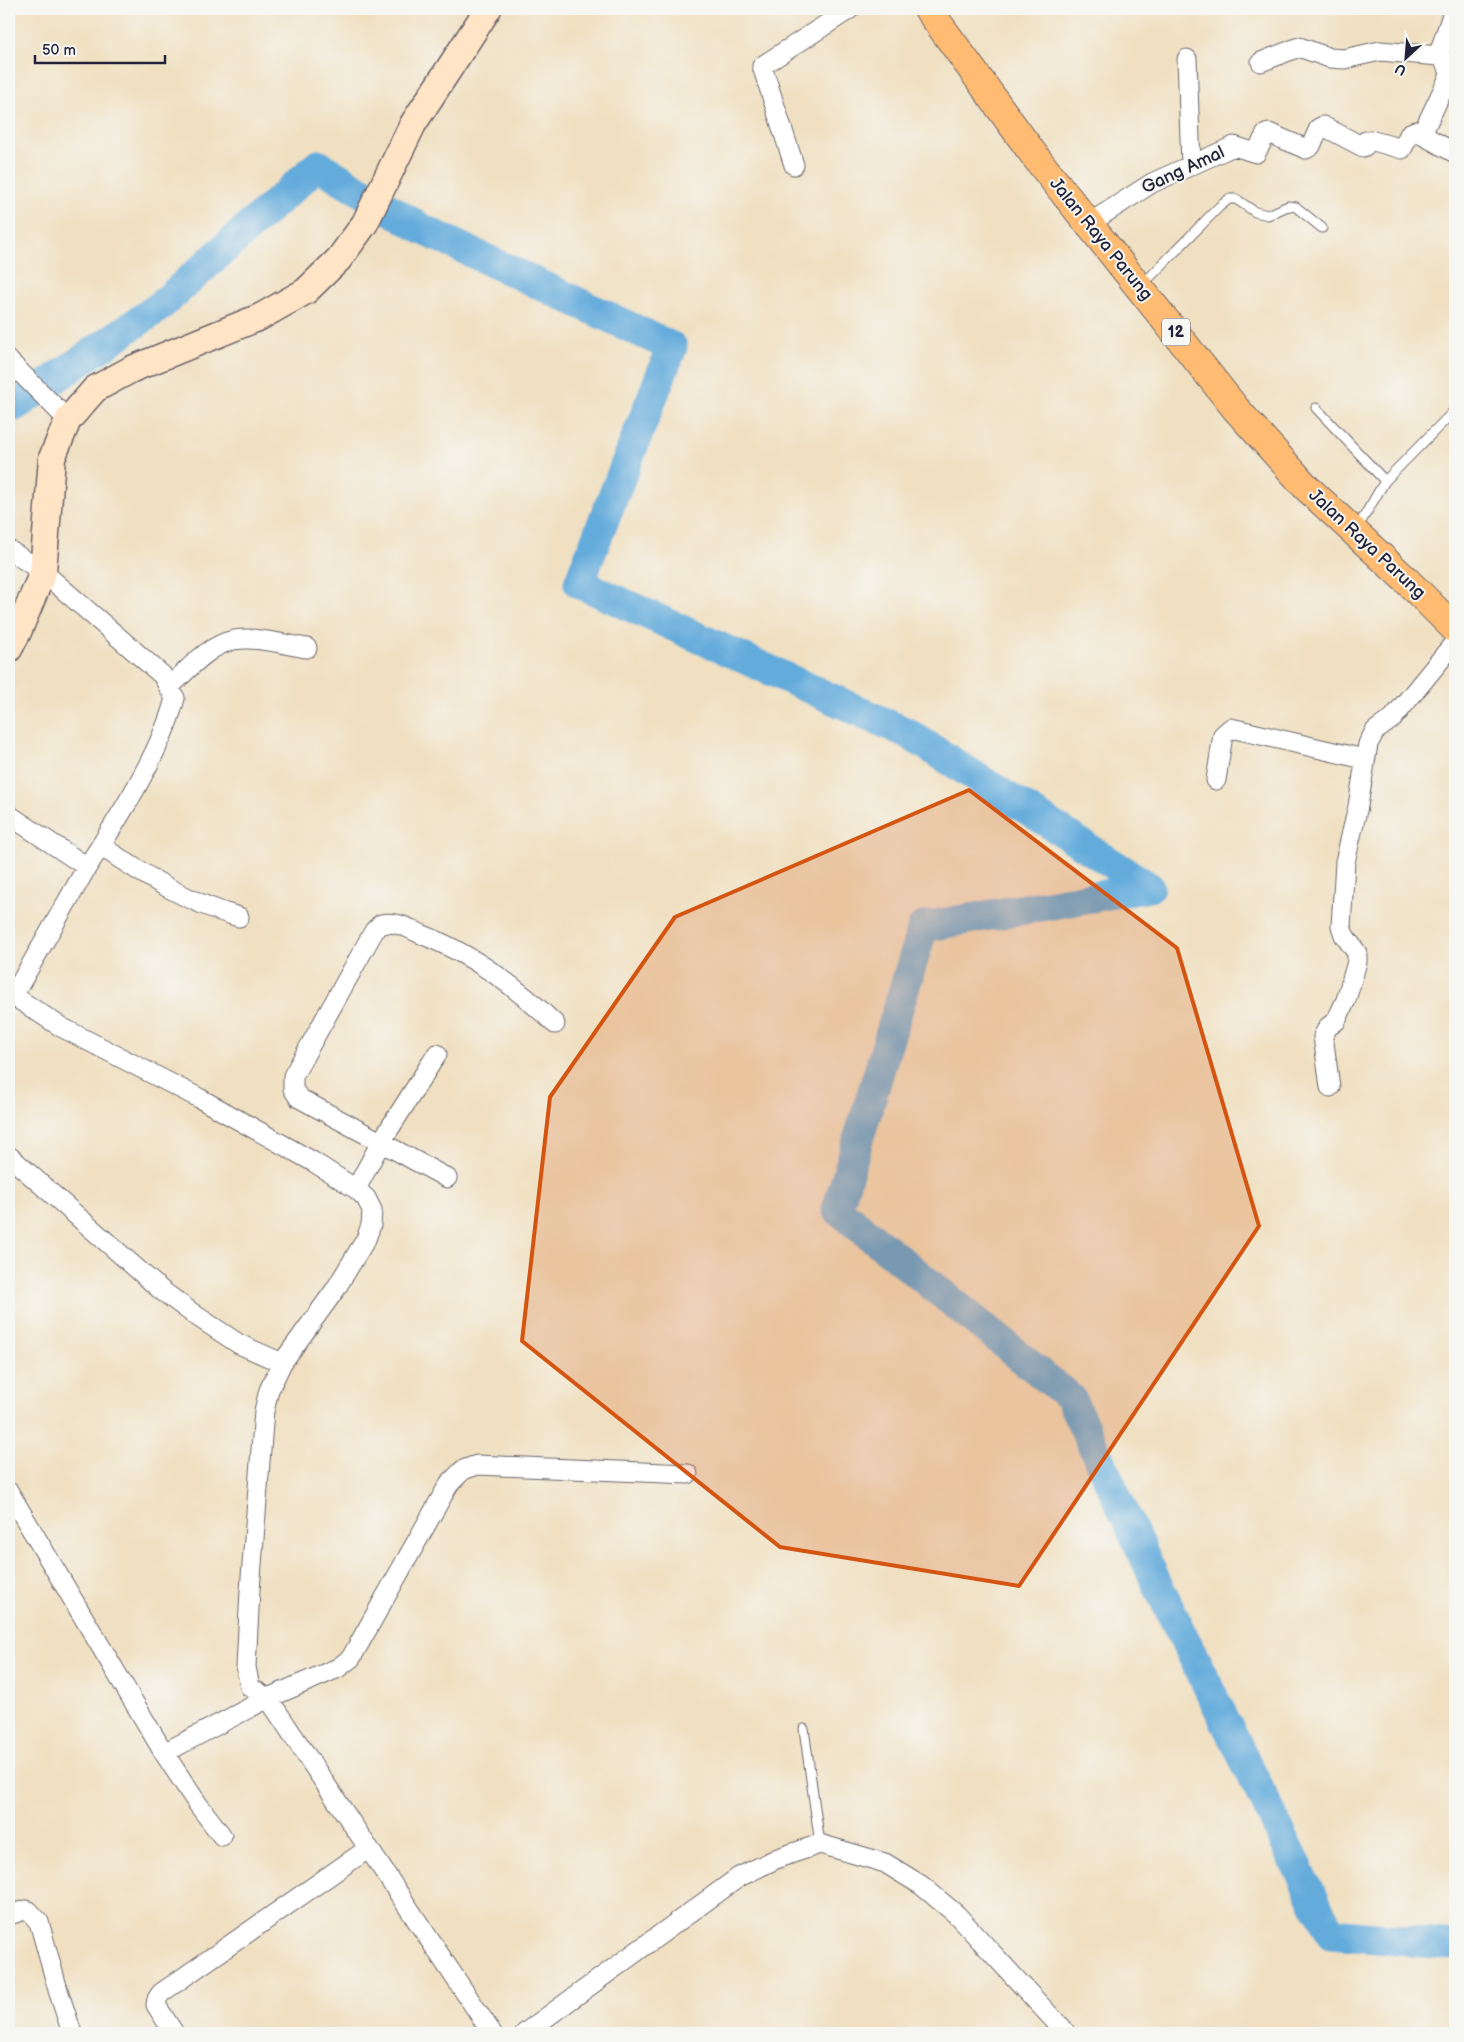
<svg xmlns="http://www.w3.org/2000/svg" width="1464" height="2042" font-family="'Balsamiq Sans',sans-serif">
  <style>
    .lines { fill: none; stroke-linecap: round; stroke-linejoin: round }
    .river { stroke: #64abdb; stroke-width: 31 }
    .lane-casing { stroke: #6a646a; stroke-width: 11 }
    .street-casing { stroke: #6a646a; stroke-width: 21 }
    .secondary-casing { stroke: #6a646a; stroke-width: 29 }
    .highway-casing { stroke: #6a646a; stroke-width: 30 }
    .lane { stroke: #fff; stroke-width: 9 }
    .street { stroke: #fff; stroke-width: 19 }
    .secondary { stroke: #ffe4c6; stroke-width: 26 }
    .highway { stroke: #ffbb71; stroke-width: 28 }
    .marked { fill: #d45411; fill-opacity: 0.2; stroke: #d45411; stroke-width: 4; stroke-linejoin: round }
    .labels { text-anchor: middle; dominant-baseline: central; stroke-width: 4; stroke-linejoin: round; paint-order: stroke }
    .shield { fill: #f6f6f2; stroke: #626272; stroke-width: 1 }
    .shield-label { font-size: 16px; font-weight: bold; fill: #22223b }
    .street-label { font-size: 18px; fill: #22223b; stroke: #f6f6f2 }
  </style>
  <rect width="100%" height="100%" fill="#f6f6f2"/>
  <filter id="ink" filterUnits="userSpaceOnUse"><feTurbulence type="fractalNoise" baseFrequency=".02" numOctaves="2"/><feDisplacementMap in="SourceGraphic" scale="10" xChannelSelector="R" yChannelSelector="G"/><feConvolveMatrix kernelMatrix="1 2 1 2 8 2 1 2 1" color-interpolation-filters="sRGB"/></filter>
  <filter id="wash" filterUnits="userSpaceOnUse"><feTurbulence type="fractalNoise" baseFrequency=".0096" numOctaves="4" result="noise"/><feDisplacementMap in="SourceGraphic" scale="20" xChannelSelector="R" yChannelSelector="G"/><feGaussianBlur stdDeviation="1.12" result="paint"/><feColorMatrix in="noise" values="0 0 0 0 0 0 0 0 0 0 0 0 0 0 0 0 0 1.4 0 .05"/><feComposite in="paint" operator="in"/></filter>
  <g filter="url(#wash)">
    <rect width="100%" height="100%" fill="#f0e0c1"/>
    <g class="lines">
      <!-- river -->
      <path class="river" d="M 9,406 L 15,406 L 159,307 L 318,165 L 422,229 L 672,347 L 579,583 L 907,733 L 1149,887 L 923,927 L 837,1209 L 1070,1397 L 1159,1588 L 1331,1934 L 1455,1945"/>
    </g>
  </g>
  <g filter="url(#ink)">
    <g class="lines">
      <defs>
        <path id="lane" d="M 1140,284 L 1151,276 L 1219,207 L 1229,199 L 1236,199 L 1255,212 L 1268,215 L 1288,206 L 1296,207 L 1322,228
          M 1316,408 L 1385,481
          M 1362,520 L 1385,481 L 1455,410
          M 804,1729 L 820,1844"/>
        <path id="street" d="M 1187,59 L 1191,165
          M 1261,62 L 1299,47 L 1330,58 L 1344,59 L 1380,51 L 1439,56
          M 1422,134 L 1450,75 L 1450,71 L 1439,53 L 1454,9
          M 794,165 L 762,66 L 850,9
          M 1099,217 L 1152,183 L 1234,146 L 1256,153 L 1266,134 L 1269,133 L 1306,149 L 1311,146 L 1319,128 L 1323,126 L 1363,147 L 1365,146 L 1366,141 L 1370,140 L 1402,149 L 1410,133 L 1415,131 L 1455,153
          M 9,361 L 68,420
          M 9,550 L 43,572 L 162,675 L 175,698 C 162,751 117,821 87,867
          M 169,687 C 187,671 208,645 234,640 C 257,636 285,645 307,648
          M 1216,780 L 1223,735 L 1231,728 L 1364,759
          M 9,815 L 87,867 L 13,996
          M 101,846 C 144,875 188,903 239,917
          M 9,993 L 61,1027 L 199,1098 L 312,1161 L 356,1189 L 366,1198 L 372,1210 L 371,1225 L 366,1239 L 335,1290 L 282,1363 L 269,1390 L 264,1411 L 250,1590 L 246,1667 L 250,1687 L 268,1698 L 164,1753
          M 1330,1087 L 1323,1036 L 1328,1027 L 1336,1021 L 1346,1000 L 1357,962 L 1357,953 L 1344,935 L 1341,926 L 1345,862 L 1358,806 L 1368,744 L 1375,731 L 1393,718 L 1455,642
          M 9,1156 L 161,1290 L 195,1315 L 239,1344 L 282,1363
          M 447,1178 L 299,1098 L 293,1089 L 293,1076 L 374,931 L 381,924 C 396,921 408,928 421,934 C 471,954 516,986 555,1024
          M 356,1189 L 381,1142 L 437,1054
          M 9,1492 L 164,1753 L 197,1803 L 222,1836
          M 9,1915 L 25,1910 L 29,1911 L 39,1922 L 58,1990 L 72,2033
          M 174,2033 L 156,2005 L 157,1999 L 161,1993 L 369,1848
          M 492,2033 L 268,1698 L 338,1668 L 351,1658 L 449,1484 L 463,1470 L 477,1465 L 688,1474
          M 525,2033 L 739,1877 L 778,1858 L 820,1844 L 885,1863 L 921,1885 L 957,1915 L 1066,2033"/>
        <path id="secondary" d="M 9,649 L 18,632 L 43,572 L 52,458 L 68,420 L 95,389 L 132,369 L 260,317 L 306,291 L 339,259 L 365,223 L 413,124 L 488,9"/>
        <path id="highway" d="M 928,9 L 1037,159 L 1236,409 L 1307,488 L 1406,580 L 1455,629"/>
      </defs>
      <!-- lane casing -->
      <use href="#lane" class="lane-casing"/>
      <!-- street casing -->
      <use href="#street" class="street-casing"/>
      <!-- secondary casing -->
      <use href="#secondary" class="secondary-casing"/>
      <!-- highway casing -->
      <use href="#highway" class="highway-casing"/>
      <!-- lane -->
      <use href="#lane" class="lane"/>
      <!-- street -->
      <use href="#street" class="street"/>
      <!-- secondary -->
      <use href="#secondary" class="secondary"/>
      <!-- highway -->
      <use href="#highway" class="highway"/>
    </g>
  </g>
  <!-- marked area -->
  <path class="marked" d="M 969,790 L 1177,948 L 1259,1226 L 1019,1586 L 780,1547 L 522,1341 L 550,1097 L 675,917 Z"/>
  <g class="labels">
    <!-- shield labels -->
    <rect class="shield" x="1162" y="318.5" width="28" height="27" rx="4"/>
    <g class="shield-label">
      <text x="1176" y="332">12</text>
    </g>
    <!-- street labels -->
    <g class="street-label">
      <text transform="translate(1183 170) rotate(-25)">Gang Amal</text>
      <text transform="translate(1101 239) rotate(51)">Jalan Raya Parung</text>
      <text transform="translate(1367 544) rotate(43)">Jalan Raya Parung</text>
    </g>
  </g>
  <!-- margin -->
  <rect width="1464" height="2042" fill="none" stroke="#f6f6f2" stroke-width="30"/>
  <!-- north arrow -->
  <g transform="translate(1406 58) rotate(206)" stroke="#f6f6f2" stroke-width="4" paint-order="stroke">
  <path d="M0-4L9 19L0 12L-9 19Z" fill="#22223b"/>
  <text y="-8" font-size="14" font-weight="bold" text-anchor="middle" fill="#22223b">U</text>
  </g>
  <!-- scale -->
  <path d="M35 55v8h130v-8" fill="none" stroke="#22223b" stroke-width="2.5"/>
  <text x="42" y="55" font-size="15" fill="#22223b" stroke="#f6f6f2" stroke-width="4" paint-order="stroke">50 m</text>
</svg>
